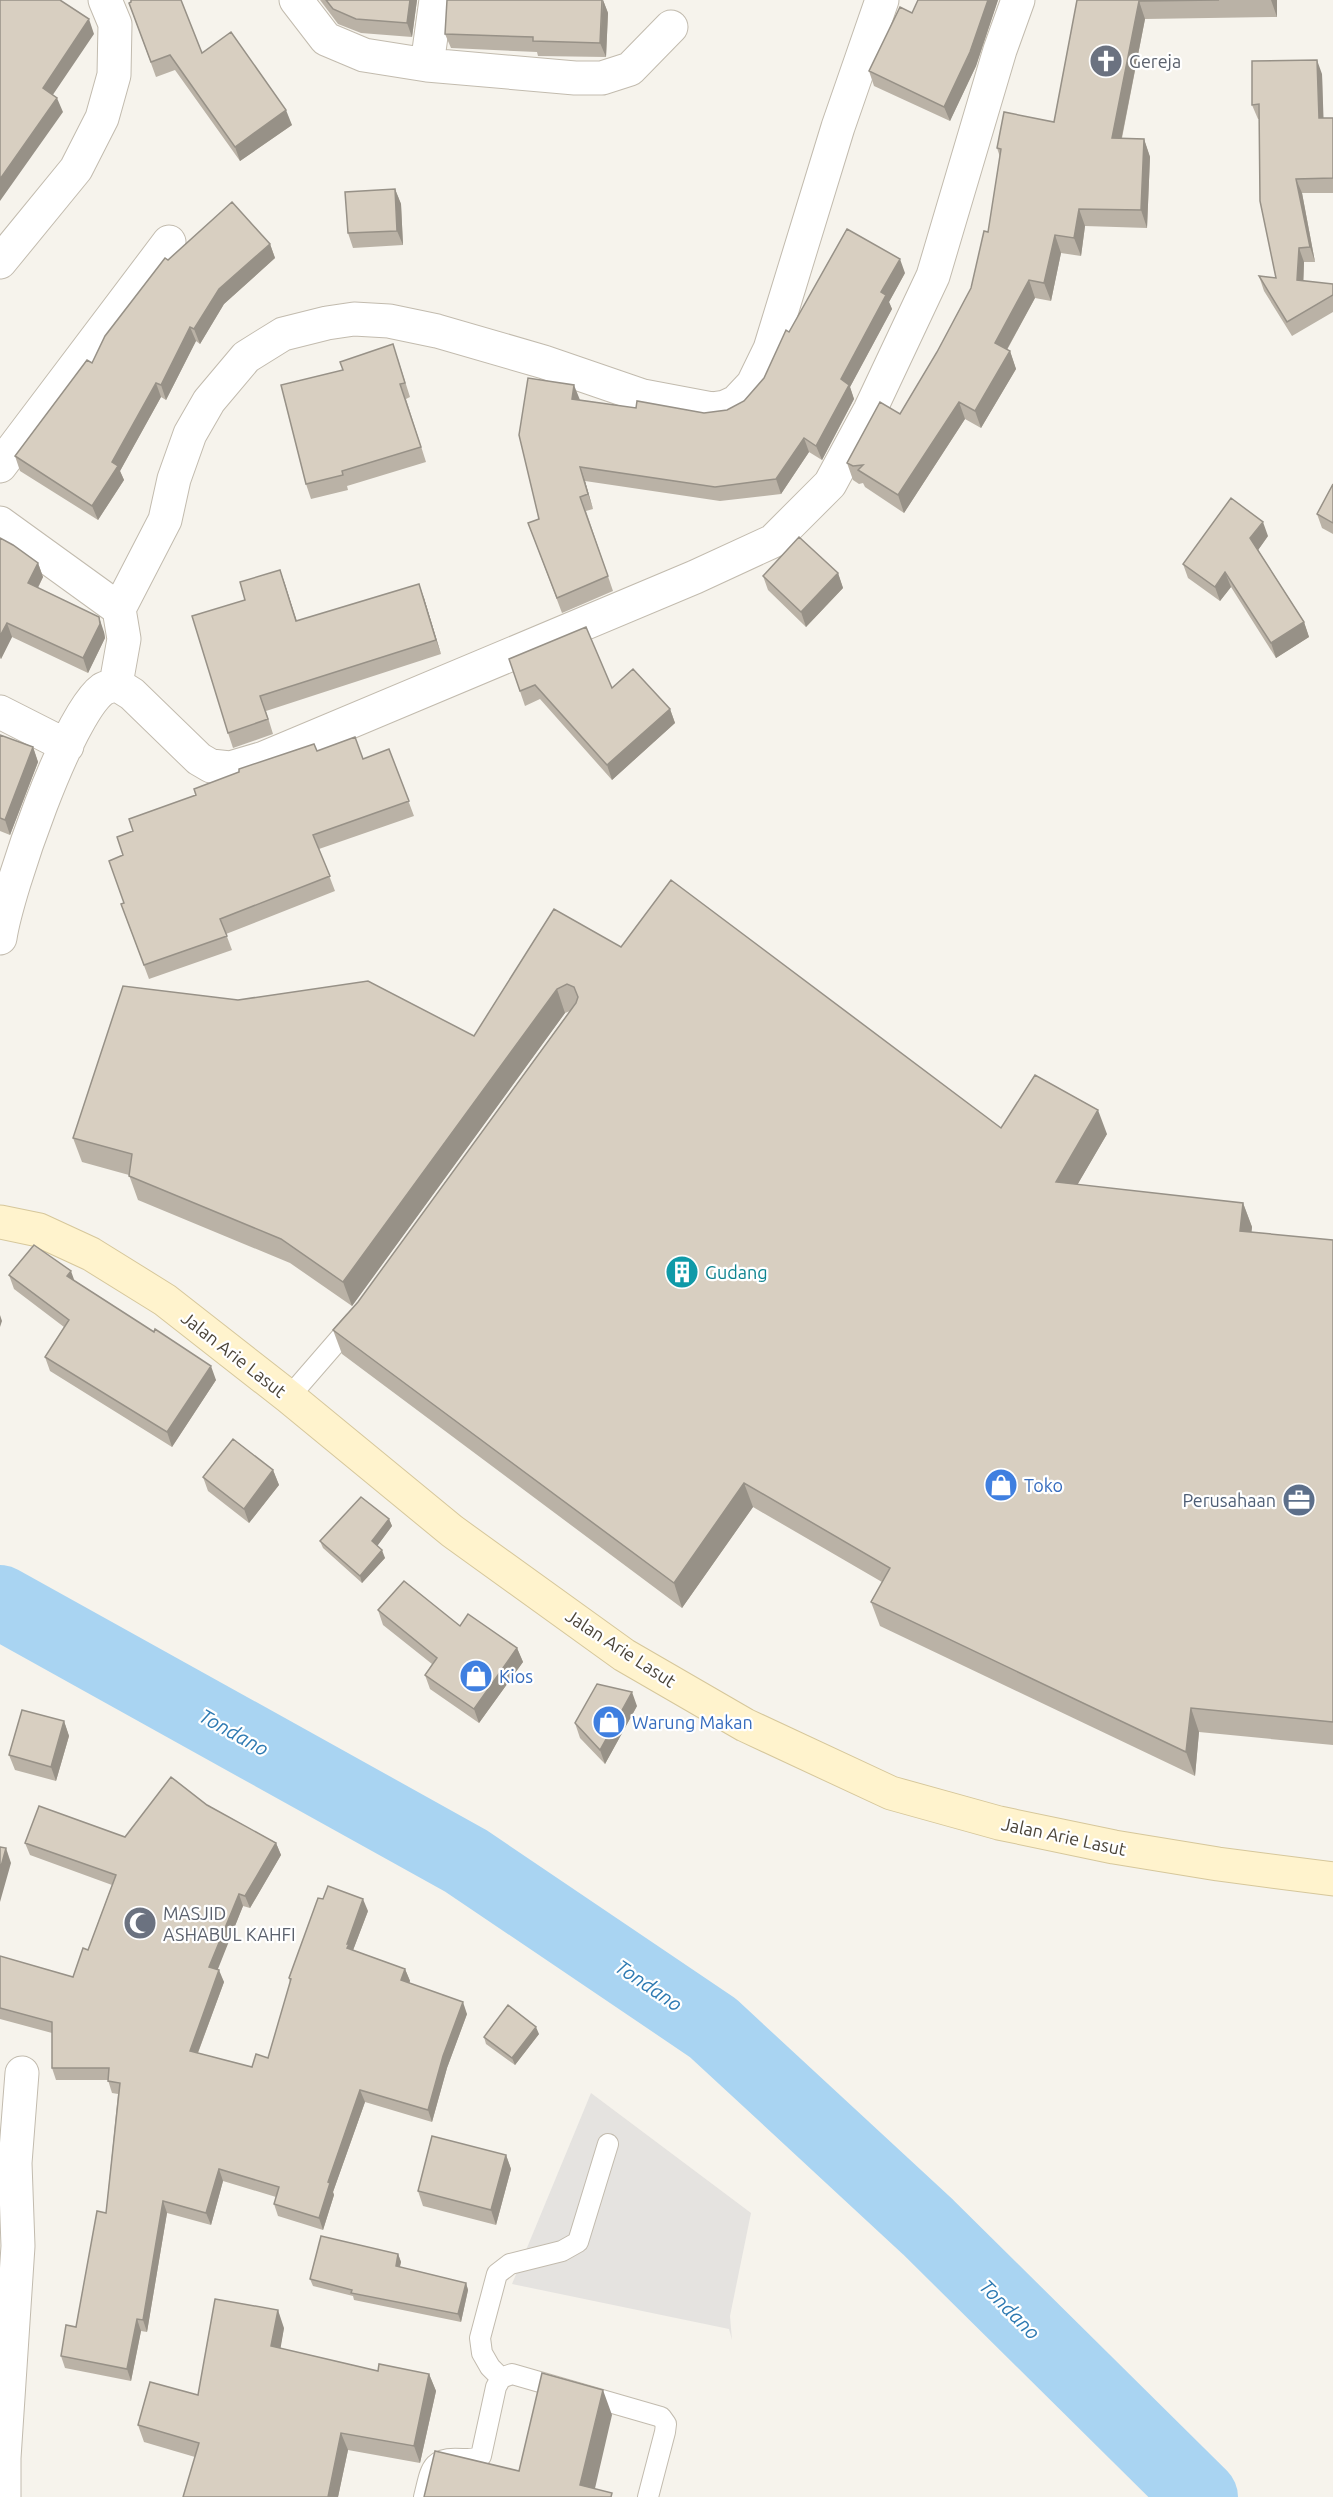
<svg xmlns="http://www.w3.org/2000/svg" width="1333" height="2497" font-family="Ubuntu,sans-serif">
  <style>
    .parking { fill: #e5e3e0 }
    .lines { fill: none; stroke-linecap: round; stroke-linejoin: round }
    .river { stroke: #a9d4f2; stroke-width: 74 }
    .lane-casing { stroke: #c2bbae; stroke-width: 22 }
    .street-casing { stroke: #c2bbae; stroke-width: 35 }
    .secondary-casing { stroke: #d6c79b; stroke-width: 35 }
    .lane { stroke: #fff; stroke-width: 20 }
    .street { stroke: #fff; stroke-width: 33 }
    .secondary { stroke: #fff3cd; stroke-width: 33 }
    .wall { fill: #bab2a6 }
    .shaded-wall { fill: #979187 }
    .building { fill: #d8cfc1; stroke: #979187; stroke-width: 1.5 }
    .labels { text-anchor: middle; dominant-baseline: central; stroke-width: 4.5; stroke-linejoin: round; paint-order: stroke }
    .worship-label { font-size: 18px; fill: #5b616d; stroke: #fff; text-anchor: start }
    .culture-label { font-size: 18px; fill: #0d838f; stroke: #fff; text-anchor: start }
    .street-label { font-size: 18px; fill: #4b4439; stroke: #fff }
    .shop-label { font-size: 18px; fill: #366cbe; stroke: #fff; text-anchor: start }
    .service-label { font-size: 18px; fill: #4e5e75; stroke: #fff; text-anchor: end }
    .water-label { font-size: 20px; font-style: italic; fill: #2e7ab2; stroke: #fff }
  </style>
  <rect width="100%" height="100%" fill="#f6f3ec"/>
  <!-- parking -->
  <path class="parking" d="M 591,2093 L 751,2213 L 730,2316 L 732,2340 L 729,2329 L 512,2284 Z"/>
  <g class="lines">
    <!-- river -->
    <path class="river" d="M 0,1602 L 466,1861 L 713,2028 L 928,2227 L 1201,2497"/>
    <defs>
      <path id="lane" d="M 289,1397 L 354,1322
        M 501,2378 L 490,2367 L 482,2353 L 480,2338 L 497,2274 L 510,2264 L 562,2251 L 578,2242 L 608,2144
        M 424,2497 C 431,2470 430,2456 462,2459 C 470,2459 474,2460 481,2456 L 496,2387 L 501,2378 L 512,2374 L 661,2417 L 666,2424 L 665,2432 L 648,2497"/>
      <path id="street" d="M 296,0 L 326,39 L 364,55 L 427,65 L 575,78 L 602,78 L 630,69 L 671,27
        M 427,65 L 436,0
        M 0,262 L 76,169 L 102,118 L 114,75 L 115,24 L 105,0
        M 0,466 L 169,242
        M 0,523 L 119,609
        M 116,684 L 124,639 L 119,609 L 165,520 L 174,479 L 190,434 L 209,401 L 246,357 L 283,334 L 327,323 L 354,319 L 389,321 L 437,331 L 544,362 L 643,396 L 712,409 L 725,407 L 736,402 L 753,384 L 770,349 L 838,127 L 882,0
        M 0,712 L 67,746
        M 0,938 C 7,891 67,715 103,689 C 107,687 112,686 116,684 L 132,694 L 199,759 L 211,766 L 230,768 L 264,758 L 695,577 L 773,541 L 830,484 L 870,410 L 933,276 L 1000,50 L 1018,0
        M 4,2497 L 4,2458 L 18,2246 L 15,2163 L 22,2073"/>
      <path id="secondary" d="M 0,1222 L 39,1230 L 91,1254 L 165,1300 L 289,1397 L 452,1531 L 624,1655 L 745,1725 L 891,1793 L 999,1823 L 1114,1847 L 1218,1864 L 1333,1879"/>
    </defs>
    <!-- lane casing -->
    <use href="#lane" class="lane-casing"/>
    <!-- street casing -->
    <use href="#street" class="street-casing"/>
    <!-- secondary casing -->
    <use href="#secondary" class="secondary-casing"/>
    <!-- lane -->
    <use href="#lane" class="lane"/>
    <!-- street -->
    <use href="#street" class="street"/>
    <!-- secondary -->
    <use href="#secondary" class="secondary"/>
  </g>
  <!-- wall -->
  <path class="wall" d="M 320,0 L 417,0 L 412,37 L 361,33 L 338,24 Z
    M 603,0 L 608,13 L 606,57 L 538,56 L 537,52 L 451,48 L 445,34 Z
    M 918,0 L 998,0 L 976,66 L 950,121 L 874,86 L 869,71 L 912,13 Z
    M 1077,0 L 1277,0 L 1277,17 L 1145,19 L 1122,138 L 1144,139 L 1150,157 L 1147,228 L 1085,226 L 1081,256 L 1061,253 L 1051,301 L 1035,298 L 1007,350 L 1010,351 L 1016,369 L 981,428 L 965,419 L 904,513 L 865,487 L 863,483 L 859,484 L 853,480 L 847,463 L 900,414 L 937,352 L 971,288 L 988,232 L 1000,157 L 997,148 L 1054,122 Z
    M 129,3 L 202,53 L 292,125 L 240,161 L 175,70 L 156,77 Z
    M 1322,74 L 1323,118 L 1333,118 L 1333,193 L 1302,193 L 1315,262 L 1304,262 L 1303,281 L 1333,284 L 1333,312 L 1292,336 L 1264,291 L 1259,276 L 1276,278 L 1259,119 L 1258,119 L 1252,105 Z
    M 395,189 L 401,204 L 403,245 L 353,248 L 348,233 Z
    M 270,244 L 275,258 L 224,304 L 200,344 L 196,341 L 166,400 L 161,397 L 120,471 L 124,480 L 98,520 L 20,471 L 15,456 L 92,363 L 168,260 Z
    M 905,273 L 889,302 L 892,309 L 850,387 L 854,399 L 822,460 L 809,452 L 781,494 L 720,501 L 585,481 L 593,509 L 586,511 L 613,591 L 562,613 L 528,523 L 539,519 L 580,400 L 636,408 L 704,413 L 727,410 L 744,401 L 764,378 L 789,332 Z
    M 398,359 L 410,397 L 406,399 L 426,462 L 347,486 L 348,490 L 311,499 L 306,484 Z
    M 1333,484 L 1333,534 L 1322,528 L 1317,514 Z
    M 1268,536 L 1258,550 L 1304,622 L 1309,637 L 1276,658 L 1231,587 L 1220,601 L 1188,578 L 1183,564 Z
    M 0,538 L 38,563 L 43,577 L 38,588 L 104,632 L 105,638 L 88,673 L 12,637 L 1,659 L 0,658 Z
    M 280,570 L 297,621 L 424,598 L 441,654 L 266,711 L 273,734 L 233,748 L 228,733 L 245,600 Z
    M 838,573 L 843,588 L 806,627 L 768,590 L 763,576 Z
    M 509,659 L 612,688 L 670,709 L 675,723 L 612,780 L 540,699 L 525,706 Z
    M 0,735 L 33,747 L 38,762 L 10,835 L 0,831 Z
    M 389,749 L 414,816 L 319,849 L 335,891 L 226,934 L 232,950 L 149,979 L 121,904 L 124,903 L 123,855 L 133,831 L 196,795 L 317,751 L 363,759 Z
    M 621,947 L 1001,1128 L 1107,1134 L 1077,1185 L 1243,1203 L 1252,1227 L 1251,1233 L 1333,1240 L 1333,1745 L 1199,1732 L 1195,1776 L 880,1626 L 871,1602 L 882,1582 L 753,1507 L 682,1608 L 342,1354 L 333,1330 L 358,1302 L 570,1011 L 565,1013 L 352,1306 L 290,1263 L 138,1200 L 129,1175 L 82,1162 L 73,1138 L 474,1036 Z
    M 9,1275 L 75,1281 L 216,1380 L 172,1447 L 50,1371 L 45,1357 L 64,1327 L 14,1289 Z
    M 273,1470 L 279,1485 L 249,1523 L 208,1491 L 203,1477 Z
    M 389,1519 L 392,1526 L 377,1546 L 385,1558 L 362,1583 L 323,1548 L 320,1541 Z
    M 378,1610 L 460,1626 L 517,1648 L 523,1662 L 479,1723 L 430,1689 L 425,1675 L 432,1664 L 383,1625 Z
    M 637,1706 L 605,1764 L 580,1738 L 575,1723 Z
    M 64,1721 L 69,1736 L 56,1781 L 15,1770 L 9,1755 Z
    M 207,1805 L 276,1843 L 281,1855 L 250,1908 L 243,1906 L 217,1969 L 224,1982 L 198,2053 L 252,2067 L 268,2058 L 290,1983 L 289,1978 L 368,1911 L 353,1950 L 405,1969 L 410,1981 L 409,1983 L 467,2014 L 447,2068 L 432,2122 L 365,2102 L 333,2192 L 334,2195 L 323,2230 L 278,2216 L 274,2204 L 276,2197 L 223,2181 L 211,2225 L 167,2213 L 147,2332 L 141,2331 L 131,2381 L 65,2368 L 61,2356 L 76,2327 L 106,2213 L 118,2094 L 112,2093 L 108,2080 L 56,2080 L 52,2068 L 52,2033 L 0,2019 L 0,1956 L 73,1977 L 88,1950 L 112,1885 L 30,1855 L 25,1843 L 125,1837 Z
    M 539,2034 L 515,2065 L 486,2044 L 484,2037 Z
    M 506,2155 L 511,2169 L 496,2225 L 423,2206 L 418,2191 Z
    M 398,2254 L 401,2262 L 400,2267 L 466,2283 L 468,2290 L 461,2322 L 354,2300 L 353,2296 L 313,2286 L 310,2279 Z
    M 284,2328 L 280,2348 L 378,2371 L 429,2374 L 436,2391 L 420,2463 L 348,2450 L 338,2497 L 183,2497 L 195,2457 L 144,2442 L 138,2425 L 198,2395 Z"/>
  <!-- shaded-wall -->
  <path class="shaded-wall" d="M 410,0 L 417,0 L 412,37 L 407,23 Z
    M 603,0 L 608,13 L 606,57 L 600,43 Z
    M 988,0 L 998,0 L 976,66 L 950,121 L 944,107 Z
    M 1271,0 L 1277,0 L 1277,17 Z
    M 1139,1 L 1145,19 L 1118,156 L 1112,138 Z
    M 89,19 L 94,34 L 48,102 L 43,88 Z
    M 1317,60 L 1322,74 L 1324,132 L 1319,118 Z
    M 57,98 L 63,112 L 0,201 L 0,179 Z
    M 286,110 L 292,125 L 240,161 L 235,147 Z
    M 1144,139 L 1150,157 L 1147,228 L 1141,210 Z
    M 1296,179 L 1302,193 L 1315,262 L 1310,247 Z
    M 395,189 L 401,204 L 403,245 L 397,231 Z
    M 1079,209 L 1085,226 L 1081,256 L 1074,238 Z
    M 1055,235 L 1061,253 L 1051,301 L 1044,283 Z
    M 270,244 L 275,258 L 224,304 L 200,344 L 194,329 L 219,289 Z
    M 1299,248 L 1304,262 L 1303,295 L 1297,280 Z
    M 900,259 L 905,273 L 889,302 L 892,309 L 850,387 L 854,399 L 822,460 L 816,446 L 841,379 L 881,292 Z
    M 1029,280 L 1035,298 L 1001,360 L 995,343 Z
    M 190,327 L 196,341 L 166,400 L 161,385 Z
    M 1010,351 L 1016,369 L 981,428 L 975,411 Z
    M 156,383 L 161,397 L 120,471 L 124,480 L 98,520 L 92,506 L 112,462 Z
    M 574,385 L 580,400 L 572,399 Z
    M 959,402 L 965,419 L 904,513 L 898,495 Z
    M 804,438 L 809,452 L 781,494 L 776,479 Z
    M 580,467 L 585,481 L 593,509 L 588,494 Z
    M 1263,522 L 1268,536 L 1256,553 L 1250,538 Z
    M 38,563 L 43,577 L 33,597 L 28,583 Z
    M 280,570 L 285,584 L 301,636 L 296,621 Z
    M 1225,572 L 1231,587 L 1220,601 L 1215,587 Z
    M 838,573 L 843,588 L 806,627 L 801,612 Z
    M 419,584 L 424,598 L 441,654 L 436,640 Z
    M 99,617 L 104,632 L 105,638 L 88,673 L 83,658 Z
    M 1304,622 L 1309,637 L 1276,658 L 1271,643 Z
    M 7,623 L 12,637 L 1,659 L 0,656 L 0,636 Z
    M 670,709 L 675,723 L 612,780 L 607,765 Z
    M 33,747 L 38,762 L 10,835 L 5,820 Z
    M 557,989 L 565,1013 L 352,1306 L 343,1282 Z
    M 1098,1110 L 1107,1134 L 1065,1206 L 1056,1182 Z
    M 1243,1203 L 1252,1227 L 1249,1256 L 1240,1231 Z
    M 71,1271 L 76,1285 L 67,1276 Z
    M 0,1315 L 2,1321 L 0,1327 Z
    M 211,1366 L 216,1380 L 172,1447 L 167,1432 Z
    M 273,1470 L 279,1485 L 249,1523 L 244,1509 Z
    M 744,1483 L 753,1507 L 682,1608 L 674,1583 Z
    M 389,1519 L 392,1526 L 375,1549 L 372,1541 Z
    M 382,1550 L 385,1558 L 362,1583 L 360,1576 Z
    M 517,1648 L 523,1662 L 479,1723 L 474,1709 Z
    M 632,1692 L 637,1706 L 605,1764 L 600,1750 Z
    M 1191,1708 L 1199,1732 L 1195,1776 L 1186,1752 Z
    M 64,1721 L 69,1736 L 56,1781 L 51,1767 Z
    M 276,1843 L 281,1855 L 250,1908 L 245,1896 Z
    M 6,1848 L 11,1863 L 0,1902 L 0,1870 Z
    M 239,1894 L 243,1906 L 214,1979 L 209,1967 Z
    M 363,1899 L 368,1911 L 352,1953 L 347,1948 L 347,1944 Z
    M 405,1969 L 410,1981 L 405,1992 L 401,1980 Z
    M 219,1970 L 224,1982 L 194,2063 L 190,2051 Z
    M 463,2002 L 467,2014 L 447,2068 L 432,2122 L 428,2110 L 443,2056 Z
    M 536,2027 L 539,2034 L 515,2065 L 512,2058 Z
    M 360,2090 L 365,2102 L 333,2192 L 334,2195 L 323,2230 L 319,2218 L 328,2182 Z
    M 506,2155 L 511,2169 L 496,2225 L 491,2210 Z
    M 219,2169 L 223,2181 L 211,2225 L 206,2213 Z
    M 163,2201 L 167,2213 L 147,2332 L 143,2320 Z
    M 398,2254 L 401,2262 L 398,2273 L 396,2266 Z
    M 466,2283 L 468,2290 L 461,2322 L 458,2314 Z
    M 278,2310 L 284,2328 L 278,2363 L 271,2346 Z
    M 137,2319 L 141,2331 L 131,2381 L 127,2369 Z
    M 429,2374 L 436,2391 L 420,2463 L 414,2446 Z
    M 603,2390 L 612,2415 L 593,2497 L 580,2485 Z
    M 341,2433 L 348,2450 L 338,2497 L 328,2497 Z"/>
  <!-- building -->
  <path class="building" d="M 0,0 L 60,0 L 89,19 L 43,88 L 57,98 L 0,179 Z
    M 131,0 L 181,0 L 202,53 L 231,32 L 286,110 L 235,147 L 170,55 L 151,62 L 129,3 L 131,2 Z
    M 326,0 L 410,0 L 407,23 L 356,19 L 333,9 Z
    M 447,0 L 602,0 L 600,43 L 533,41 L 533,37 L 445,34 Z
    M 918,0 L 988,0 L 970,52 L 944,107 L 869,71 L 900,7 L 912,13 Z
    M 1077,0 L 1219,0 L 1139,1 L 1112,138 L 1144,139 L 1141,210 L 1079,209 L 1074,238 L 1055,235 L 1044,283 L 1029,280 L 995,343 L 1010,351 L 975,411 L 959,402 L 898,495 L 858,470 L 863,465 L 853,466 L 847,463 L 880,402 L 900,414 L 937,352 L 971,288 L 984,231 L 988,232 L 1001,149 L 997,148 L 1004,112 L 1054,122 Z
    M 1317,60 L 1319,118 L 1333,118 L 1333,178 L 1296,179 L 1310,247 L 1299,248 L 1297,280 L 1333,284 L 1333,295 L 1287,322 L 1259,276 L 1276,278 L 1260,201 L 1259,104 L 1252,105 L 1252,61 Z
    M 395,189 L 397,231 L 348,233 L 345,192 Z
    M 232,202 L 270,244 L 219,289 L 194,329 L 190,327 L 161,385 L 156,383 L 112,462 L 118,466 L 92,506 L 15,456 L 87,360 L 92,363 L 105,336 L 165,258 L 168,260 Z
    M 847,229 L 900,259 L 881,292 L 886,295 L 841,379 L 849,385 L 816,446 L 804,438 L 776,479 L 715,487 L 580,467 L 588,494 L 580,497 L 608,576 L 557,598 L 528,523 L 539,519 L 519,435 L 528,378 L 574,385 L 572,399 L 636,408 L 637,401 L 704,413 L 727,410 L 744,401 L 764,378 L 786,330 L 789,332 Z
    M 393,344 L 405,383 L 400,384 L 421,447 L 342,471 L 343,475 L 306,484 L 281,385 L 343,370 L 340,362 Z
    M 1333,484 L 1333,523 L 1317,514 Z
    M 1231,498 L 1263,522 L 1250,538 L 1304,622 L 1271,643 L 1225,572 L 1215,587 L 1183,564 Z
    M 799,537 L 838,573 L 801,612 L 763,576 Z
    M 0,538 L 13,545 L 38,563 L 28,583 L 99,617 L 100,624 L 83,658 L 7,623 L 0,636 Z
    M 280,570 L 296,621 L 419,584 L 436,640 L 260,696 L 268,719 L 228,733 L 192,616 L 245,600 L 240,582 Z
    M 586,627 L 612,688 L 633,669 L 670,709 L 607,765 L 535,685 L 520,691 L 509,659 Z
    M 0,735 L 33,747 L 5,820 L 0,818 Z
    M 355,737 L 363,759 L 389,749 L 409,801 L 313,835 L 330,876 L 220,919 L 227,936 L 144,965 L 121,904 L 124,903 L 109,861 L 123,855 L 117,837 L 133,831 L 129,819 L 196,795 L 194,789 L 239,772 L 239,769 L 314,744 L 317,751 Z
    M 671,880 L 1001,1128 L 1035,1075 L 1098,1110 L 1056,1182 L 1243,1203 L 1240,1231 L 1333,1240 L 1333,1722 L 1191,1708 L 1186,1752 L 871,1602 L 890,1568 L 744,1483 L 674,1583 L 333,1330 L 358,1302 L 576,1003 L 578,997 L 574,987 L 567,984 L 557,989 L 343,1282 L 281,1239 L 129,1176 L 132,1154 L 73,1138 L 123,986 L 238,1000 L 368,981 L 474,1036 L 554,909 L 621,947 Z
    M 34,1245 L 71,1271 L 67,1276 L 154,1332 L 155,1329 L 211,1366 L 167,1432 L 45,1357 L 69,1320 L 9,1275 Z
    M 233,1439 L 273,1470 L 244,1509 L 203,1477 Z
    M 361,1497 L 389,1519 L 372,1541 L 382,1550 L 360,1576 L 320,1541 Z
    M 404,1581 L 460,1626 L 468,1614 L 517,1648 L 474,1709 L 425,1675 L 437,1658 L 378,1610 Z
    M 597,1684 L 632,1692 L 600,1750 L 575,1723 Z
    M 22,1710 L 64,1721 L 51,1767 L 9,1755 Z
    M 171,1777 L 207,1805 L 276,1843 L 245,1896 L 239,1894 L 209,1967 L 219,1970 L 190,2051 L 252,2067 L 256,2054 L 268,2058 L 291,1979 L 289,1978 L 318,1898 L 323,1899 L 328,1886 L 363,1899 L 347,1944 L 349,1944 L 347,1948 L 405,1969 L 401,1980 L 463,2002 L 443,2056 L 428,2110 L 360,2090 L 328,2182 L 330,2183 L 319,2218 L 274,2204 L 279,2187 L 219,2169 L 206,2213 L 163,2201 L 143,2320 L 137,2319 L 127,2369 L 61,2356 L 66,2325 L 76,2327 L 97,2211 L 106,2213 L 120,2083 L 108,2081 L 109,2068 L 52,2068 L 52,2022 L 0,2008 L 0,1956 L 73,1977 L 83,1948 L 88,1950 L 116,1875 L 25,1843 L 39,1806 L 125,1837 Z
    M 0,1847 L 6,1848 L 0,1870 Z
    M 508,2005 L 536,2027 L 512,2058 L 484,2037 Z
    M 432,2136 L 506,2155 L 491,2210 L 418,2191 Z
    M 321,2236 L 398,2254 L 396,2266 L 466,2283 L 458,2314 L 351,2293 L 352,2290 L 310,2279 Z
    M 215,2299 L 278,2310 L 271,2346 L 378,2371 L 379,2364 L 429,2374 L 414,2446 L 341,2433 L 328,2497 L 183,2497 L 199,2443 L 138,2425 L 150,2382 L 198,2395 Z
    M 542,2373 L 603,2390 L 580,2485 L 612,2493 L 611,2497 L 424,2497 L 435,2451 L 519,2471 Z"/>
  <!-- icons -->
  <defs>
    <symbol id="church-disc" viewBox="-11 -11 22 22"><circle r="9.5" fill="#6b7280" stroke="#fff"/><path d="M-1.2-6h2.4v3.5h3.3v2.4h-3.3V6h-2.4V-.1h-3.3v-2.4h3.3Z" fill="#fff"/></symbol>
    <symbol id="building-disc" viewBox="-11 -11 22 22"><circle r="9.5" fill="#0f9aa8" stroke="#fff"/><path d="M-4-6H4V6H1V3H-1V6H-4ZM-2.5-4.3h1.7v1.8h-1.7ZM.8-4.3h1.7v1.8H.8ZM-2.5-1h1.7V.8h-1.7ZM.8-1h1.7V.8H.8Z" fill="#fff"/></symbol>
    <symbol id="shop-disc" viewBox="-11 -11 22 22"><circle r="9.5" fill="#3f7fe0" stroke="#fff"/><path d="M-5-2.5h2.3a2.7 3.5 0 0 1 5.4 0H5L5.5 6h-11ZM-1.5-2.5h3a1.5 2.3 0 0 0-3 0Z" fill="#fff"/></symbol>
    <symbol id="office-disc" viewBox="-11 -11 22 22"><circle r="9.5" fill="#5c6f8a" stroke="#fff"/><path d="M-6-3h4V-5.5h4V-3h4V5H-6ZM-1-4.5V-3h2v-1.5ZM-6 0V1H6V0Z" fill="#fff"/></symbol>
    <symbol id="mosque-disc" viewBox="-11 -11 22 22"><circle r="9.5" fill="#6b7280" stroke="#fff"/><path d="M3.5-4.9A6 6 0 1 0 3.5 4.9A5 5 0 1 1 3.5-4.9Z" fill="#fff"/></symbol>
  </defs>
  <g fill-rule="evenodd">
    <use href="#church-disc" x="1087" y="42" width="38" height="38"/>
    <use href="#building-disc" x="663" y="1253" width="38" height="38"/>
    <use href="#shop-disc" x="982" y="1466" width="38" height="38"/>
    <use href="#office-disc" x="1280" y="1481" width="38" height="38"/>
    <use href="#shop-disc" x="457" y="1657" width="38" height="38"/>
    <use href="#shop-disc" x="590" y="1703" width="38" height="38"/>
    <use href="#mosque-disc" x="121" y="1904" width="38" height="38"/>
  </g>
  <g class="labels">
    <!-- worship labels -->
    <g class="worship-label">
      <text x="1129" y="61">Gereja</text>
      <text x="163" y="1913">MASJID<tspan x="163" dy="21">ASHABUL KAHFI</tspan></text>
    </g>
    <!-- culture labels -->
    <g class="culture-label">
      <text x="705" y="1272">Gudang</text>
    </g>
    <!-- street labels -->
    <g class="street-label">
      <text transform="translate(234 1354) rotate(38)">Jalan Arie Lasut</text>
      <text transform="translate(621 1648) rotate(33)">Jalan Arie Lasut</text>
      <text transform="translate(1064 1836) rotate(12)">Jalan Arie Lasut</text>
    </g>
    <!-- shop labels -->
    <g class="shop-label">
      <text x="1024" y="1485">Toko</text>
      <text x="499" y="1676">Kios</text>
      <text x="632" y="1722">Warung Makan</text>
    </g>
    <!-- service labels -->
    <g class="service-label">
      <text x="1276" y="1500">Perusahaan</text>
    </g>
    <!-- water labels -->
    <g class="water-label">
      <text transform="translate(234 1732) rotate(29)">Tondano</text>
      <text transform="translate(649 1985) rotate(34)">Tondano</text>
      <text transform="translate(1010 2309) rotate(45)">Tondano</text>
    </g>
  </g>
</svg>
